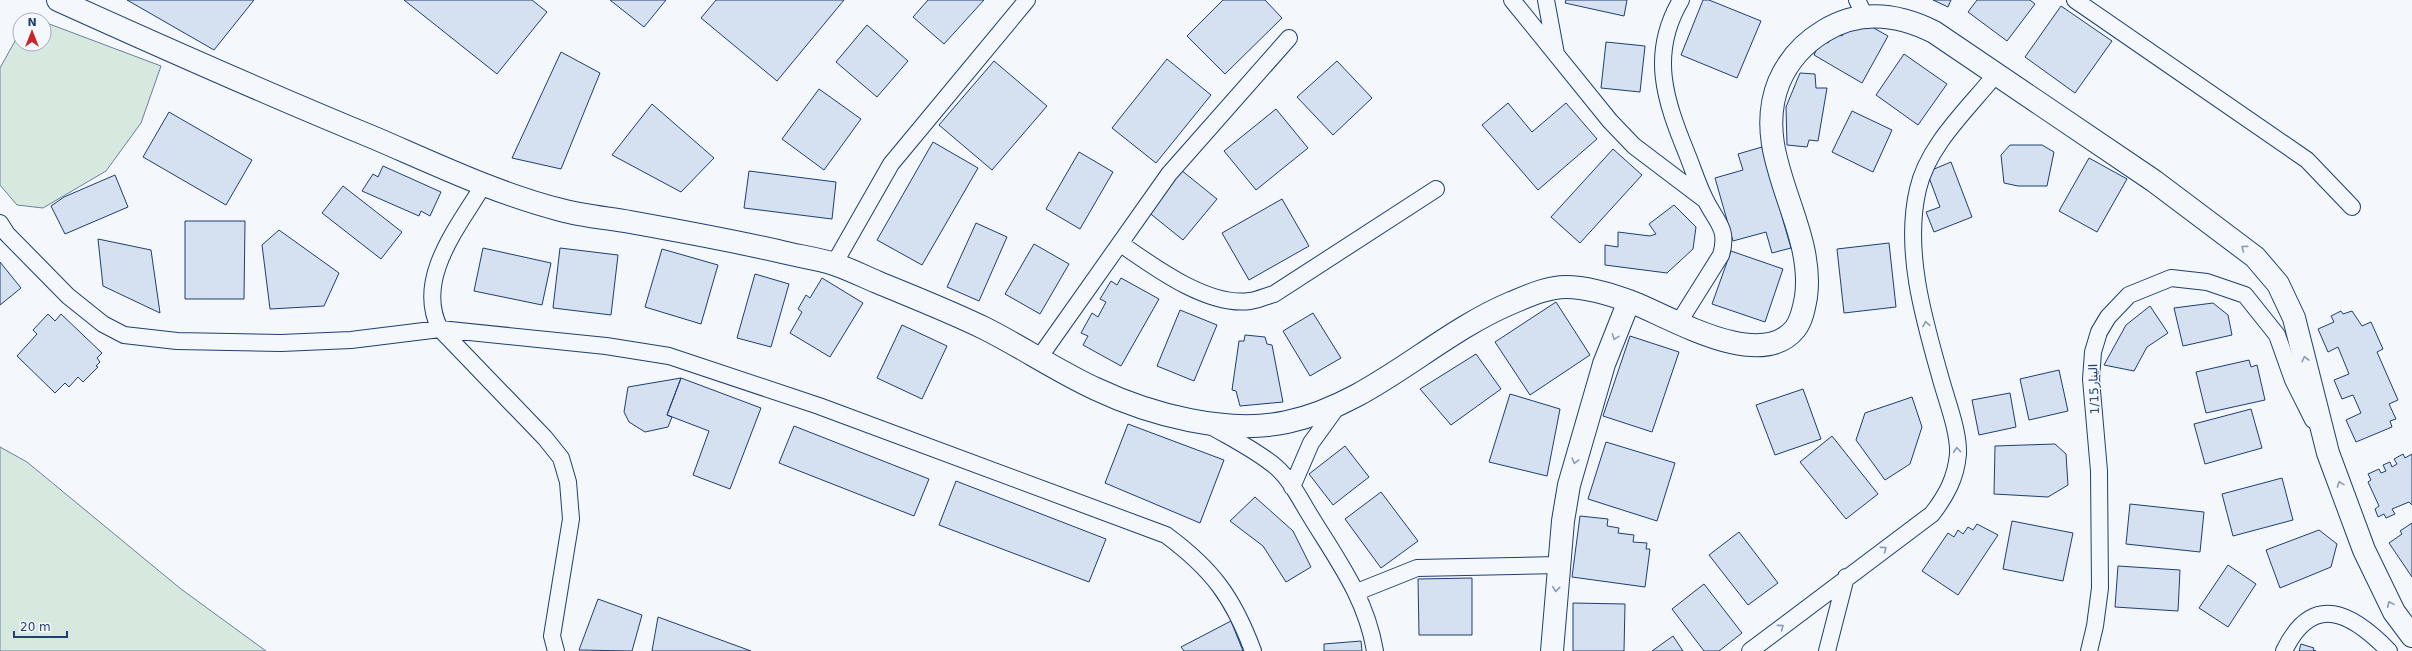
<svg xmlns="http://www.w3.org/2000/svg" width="2412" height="651" font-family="'DejaVu Sans','Noto Naskh Arabic',sans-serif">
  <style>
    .green { fill: #d7e8df; stroke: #687fa3 }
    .building { fill: #d5e0f0; stroke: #1d3f73 }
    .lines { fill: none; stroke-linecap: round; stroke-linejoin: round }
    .minor-casing { stroke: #1d3f73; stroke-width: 18 }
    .secondary-casing { stroke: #1d3f73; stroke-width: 24 }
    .minor { stroke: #f4f7fb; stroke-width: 16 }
    .secondary { stroke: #f4f7fb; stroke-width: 22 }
    .oneway { stroke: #889bb7 }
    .labels { text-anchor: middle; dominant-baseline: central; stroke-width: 3; stroke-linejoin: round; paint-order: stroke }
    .street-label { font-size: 12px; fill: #1d3f73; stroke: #f4f7fb }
  </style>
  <rect width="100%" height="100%" fill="#f4f7fb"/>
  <!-- green -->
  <path class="green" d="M 44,22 L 161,66 L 141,123 L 106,171 L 43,208 L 17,205 L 0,185 L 0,68 L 20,32 L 20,44 L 44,44 Z
    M 0,447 L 27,462 L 181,589 L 266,651 L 0,651 Z"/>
  <!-- building -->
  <path class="building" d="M 127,0 L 254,0 L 214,50 Z
    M 404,0 L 532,0 L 547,12 L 497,74 Z
    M 610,0 L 666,0 L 644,27 Z
    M 716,0 L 844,0 L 777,81 L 701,18 Z
    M 928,0 L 984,0 L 944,44 L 913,17 Z
    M 1223,0 L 1265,0 L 1282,18 L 1225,74 L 1187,36 Z
    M 1566,0 L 1627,0 L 1624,16 L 1565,3 Z
    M 1703,0 L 1709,0 L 1761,21 L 1737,78 L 1681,55 Z
    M 1933,0 L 1951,0 L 1948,7 Z
    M 1977,0 L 2030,0 L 2035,4 L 2007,41 L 1968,12 Z
    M 2061,6 L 2112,41 L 2075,93 L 2025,57 Z
    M 867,25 L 908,61 L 877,97 L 836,62 Z
    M 1859,27 L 1872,27 L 1888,36 L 1862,83 L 1814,55 L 1821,40 L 1828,43 L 1835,33 L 1842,36 L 1845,31 L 1851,31 Z
    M 1606,42 L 1645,46 L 1640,92 L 1601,88 Z
    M 561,52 L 600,73 L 561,169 L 512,158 Z
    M 1904,54 L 1947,84 L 1918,125 L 1876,95 Z
    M 1167,59 L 1211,95 L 1156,163 L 1112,128 Z
    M 994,61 L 1047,106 L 992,170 L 939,125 Z
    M 1337,61 L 1372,98 L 1333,135 L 1297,97 Z
    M 1800,73 L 1815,74 L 1816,88 L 1827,88 L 1818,141 L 1809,140 L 1807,147 L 1787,145 L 1786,107 Z
    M 819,89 L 861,119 L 824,170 L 782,139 Z
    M 1508,103 L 1532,132 L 1566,103 L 1597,139 L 1538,190 L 1482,125 Z
    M 652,104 L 714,158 L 681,192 L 612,155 Z
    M 1276,109 L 1308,148 L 1256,190 L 1224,151 Z
    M 1852,111 L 1892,130 L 1873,172 L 1832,152 Z
    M 169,112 L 252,160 L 226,205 L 143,157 Z
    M 933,142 L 978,168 L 922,265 L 877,240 Z
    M 2010,145 L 2042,145 L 2054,152 L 2047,186 L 2018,186 L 2004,183 L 2001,155 Z
    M 1762,147 L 1791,248 L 1772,253 L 1766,232 L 1733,241 L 1715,178 L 1743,170 L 1738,154 Z
    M 1613,149 L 1642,175 L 1580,243 L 1551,217 Z
    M 1079,152 L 1113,172 L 1080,229 L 1046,209 Z
    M 2089,158 L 2127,179 L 2097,232 L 2059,211 Z
    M 1951,162 L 1972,217 L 1934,232 L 1926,212 L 1940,207 L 1927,172 Z
    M 383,166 L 441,192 L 430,216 L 421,211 L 419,216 L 362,191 L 373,174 L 378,177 Z
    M 1181,170 L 1217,199 L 1183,240 L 1147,211 Z
    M 749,171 L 836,182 L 832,219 L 744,208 Z
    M 115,175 L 128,207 L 65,234 L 51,206 L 64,197 Z
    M 343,186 L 402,232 L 381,259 L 322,213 Z
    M 1282,199 L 1309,246 L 1249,280 L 1222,233 Z
    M 1674,205 L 1696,227 L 1693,249 L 1667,273 L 1605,265 L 1605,245 L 1618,247 L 1618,232 L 1650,236 L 1656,234 L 1649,224 Z
    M 185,221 L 245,221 L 244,299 L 185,299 Z
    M 976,223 L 1007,237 L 979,301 L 947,287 Z
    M 279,230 L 339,273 L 324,306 L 270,309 L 262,245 Z
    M 98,239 L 151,250 L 160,313 L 103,286 Z
    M 1889,243 L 1896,307 L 1844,313 L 1837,249 Z
    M 1034,244 L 1069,264 L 1040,314 L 1005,294 Z
    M 483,248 L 551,263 L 542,305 L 474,291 Z
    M 560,248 L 618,255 L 611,315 L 553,308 Z
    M 662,249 L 718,265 L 701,324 L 645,307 Z
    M 1731,251 L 1783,269 L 1765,322 L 1712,304 Z
    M 0,262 L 21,288 L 0,305 Z
    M 755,274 L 789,284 L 771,347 L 737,338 Z
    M 822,278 L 863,303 L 830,357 L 790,333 L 802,312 L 798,309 L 806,295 L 810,298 Z
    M 1121,278 L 1159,299 L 1121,366 L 1083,345 L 1088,336 L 1081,333 L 1092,313 L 1098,317 L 1106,302 L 1100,299 L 1111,281 L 1117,285 Z
    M 1556,302 L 1590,355 L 1530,395 L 1495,342 Z
    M 2213,303 L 2228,315 L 2232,335 L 2183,346 L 2174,308 Z
    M 2150,306 L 2168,333 L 2147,347 L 2134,371 L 2104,365 L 2126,325 Z
    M 1180,310 L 1217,325 L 1194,381 L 1157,366 Z
    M 2341,311 L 2343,314 L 2352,311 L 2362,326 L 2371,322 L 2383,349 L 2377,352 L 2398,400 L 2389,404 L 2396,419 L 2390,421 L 2392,427 L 2356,442 L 2346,420 L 2361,413 L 2353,395 L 2342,399 L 2334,380 L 2349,374 L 2338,347 L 2328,352 L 2318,329 L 2334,322 L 2331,316 Z
    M 1313,313 L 1341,358 L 1310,376 L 1283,331 Z
    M 48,314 L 55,321 L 61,314 L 102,353 L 97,358 L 100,362 L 96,366 L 98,367 L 83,382 L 78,377 L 69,387 L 65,383 L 55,393 L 17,356 L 37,334 L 33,330 Z
    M 902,325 L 947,346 L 922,399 L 877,378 Z
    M 1245,335 L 1265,337 L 1267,344 L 1272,345 L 1283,402 L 1240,406 L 1236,391 L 1232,390 L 1239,341 L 1244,341 Z
    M 1630,336 L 1679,352 L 1652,432 L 1603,416 Z
    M 1476,354 L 1501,389 L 1451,425 L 1420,389 Z
    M 2249,360 L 2251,367 L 2257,365 L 2265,400 L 2206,413 L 2196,372 Z
    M 2059,370 L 2068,411 L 2029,420 L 2020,379 Z
    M 681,378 L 761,408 L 730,489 L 693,475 L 709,431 L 667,415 Z
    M 681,378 L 667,415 L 672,417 L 668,427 L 645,432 L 629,422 L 624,412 L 628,387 Z
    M 1803,389 L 1821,439 L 1775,455 L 1756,405 Z
    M 2010,393 L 2016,427 L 1979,435 L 1972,400 Z
    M 1510,394 L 1560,409 L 1547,476 L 1489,462 Z
    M 1912,397 L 1922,427 L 1910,464 L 1885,480 L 1856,440 L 1865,413 Z
    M 2251,409 L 2262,448 L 2205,464 L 2194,424 Z
    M 1128,424 L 1224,460 L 1200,523 L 1105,483 Z
    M 794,426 L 929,479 L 914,516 L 779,463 Z
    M 1832,436 L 1878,494 L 1846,519 L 1800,462 Z
    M 1606,442 L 1675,463 L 1657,521 L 1588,499 Z
    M 2055,444 L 2066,454 L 2068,485 L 2048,497 L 1994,494 L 1995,446 Z
    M 1345,446 L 1369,477 L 1333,505 L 1309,474 Z
    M 2403,454 L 2405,458 L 2412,454 L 2412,505 L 2409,502 L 2392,509 L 2395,514 L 2386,518 L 2384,514 L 2378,517 L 2375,509 L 2379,506 L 2368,482 L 2371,480 L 2368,474 L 2379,469 L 2381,473 L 2386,471 L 2383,465 L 2390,462 L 2392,467 L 2397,464 L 2394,459 Z
    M 2282,478 L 2293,520 L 2233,536 L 2222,494 Z
    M 956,481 L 1106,539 L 1089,582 L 939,525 Z
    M 1381,492 L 1418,541 L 1381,568 L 1345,519 Z
    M 1255,497 L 1293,531 L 1311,567 L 1286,582 L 1263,546 L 1230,521 Z
    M 2130,504 L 2204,512 L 2200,552 L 2126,544 Z
    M 1580,516 L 1608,519 L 1607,526 L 1619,528 L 1618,533 L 1634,535 L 1633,542 L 1647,543 L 1646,549 L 1650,549 L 1645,587 L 1572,577 Z
    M 2012,521 L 2073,533 L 2063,581 L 2003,569 Z
    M 2412,523 L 2412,577 L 2389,543 L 2402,534 L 2400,531 Z
    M 1977,524 L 1998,535 L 1958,595 L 1922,571 L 1948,533 L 1954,537 L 1958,530 L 1963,534 L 1968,527 L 1973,530 Z
    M 2319,530 L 2337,544 L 2331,567 L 2280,588 L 2266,550 Z
    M 1739,532 L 1778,583 L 1748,605 L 1709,555 Z
    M 2228,565 L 2256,584 L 2228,627 L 2199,608 Z
    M 2118,566 L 2180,570 L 2178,611 L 2115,607 Z
    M 1472,578 L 1472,635 L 1419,635 L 1418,579 Z
    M 1704,584 L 1742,633 L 1719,651 L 1704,651 L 1672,609 Z
    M 598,599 L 642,615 L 632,651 L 579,650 Z
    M 1573,603 L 1625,604 L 1624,651 L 1573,651 Z
    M 658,617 L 751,651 L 652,651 Z
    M 1231,621 L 1243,651 L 1184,651 L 1181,647 Z
    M 1673,636 L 1683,651 L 1652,651 Z
    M 1361,641 L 1362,651 L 1324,651 L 1324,644 Z
    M 2301,644 L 2314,648 L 2313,650 L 2316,651 L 2299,651 Z"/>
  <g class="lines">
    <defs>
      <path id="minor" d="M 1512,0 L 1610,121 L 1634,146 L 1704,199
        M 1546,0 L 1556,54
        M 1857,0 L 1865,16
        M 2075,0 L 2307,160 L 2352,207
        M 484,184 C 459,226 414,279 440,329 L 545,438 L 561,458 L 568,482 L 571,519 L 552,636 L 556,651
        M 0,223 L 7,234 L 68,296 L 103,324 L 124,335 L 177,341 L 281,343 L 351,340 L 440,329 L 606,346 L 669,356 L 819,406 L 1166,535 C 1212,569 1233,597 1253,651
        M 1121,244 C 1154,267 1208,307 1250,301 C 1258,300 1266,296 1274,294 L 1436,189
        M 834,264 L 891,164 L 1027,0
        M 1679,322 L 1721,255 C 1729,228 1716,222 1705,199 C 1698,185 1693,169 1687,154 C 1665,100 1649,54 1681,0
        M 1039,358 L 1169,174 L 1289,38
        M 1209,425 C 1231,438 1256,450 1276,467 C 1291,480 1301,501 1311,517 C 1338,561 1366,598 1375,651
        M 1292,487 L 1311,443 L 1337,407
        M 1357,592 L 1417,568 L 1559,565
        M 1750,651 L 1932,514 C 1946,496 1956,478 1958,454 C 1959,433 1948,404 1942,383 C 1925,323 1903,252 1918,189 C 1928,145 1968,109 1996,74
        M 1827,651 L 1846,577
        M 2089,651 L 2095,626 L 2100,588 L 2099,471 L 2091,379 L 2093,352 L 2099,332 L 2108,317 L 2129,295 L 2171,278 L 2207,282 L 2245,295 L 2277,335 L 2293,380 L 2313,420
        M 2284,651 C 2313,591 2352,613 2389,651"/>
      <path id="secondary" d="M 58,0 C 164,48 270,95 377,139 C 437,165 498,194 561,210 C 583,216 607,218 630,222 C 680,231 729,240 778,251 C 796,256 816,258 834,264 C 849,269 863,276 877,282 C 913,297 949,311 984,328 C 1022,347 1057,371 1096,389 C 1151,415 1227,435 1287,422 C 1372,404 1433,336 1511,303 C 1528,296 1547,287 1566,287 C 1588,287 1613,295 1634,303 C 1672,318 1760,372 1795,329 C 1802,320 1804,308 1806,297 C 1816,223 1749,156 1779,82 C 1788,61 1804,43 1824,31 C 1860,9 1898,14 1934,32 L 2154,181 L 2255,257 L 2278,284 L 2294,318 L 2328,453 L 2364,550 L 2394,612 L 2412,636
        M 1552,651 L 1563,521 L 1569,485 L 1604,364 L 1629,301"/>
    </defs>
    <!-- minor casing -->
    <use href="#minor" class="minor-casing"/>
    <!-- secondary casing -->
    <use href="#secondary" class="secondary-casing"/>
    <!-- minor -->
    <use href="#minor" class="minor"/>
    <!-- secondary -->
    <use href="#secondary" class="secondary"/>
  </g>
  <!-- one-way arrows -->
  <defs><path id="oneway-chevron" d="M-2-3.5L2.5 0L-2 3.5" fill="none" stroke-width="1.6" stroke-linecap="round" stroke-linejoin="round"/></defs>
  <g class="oneway">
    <use href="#oneway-chevron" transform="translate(2244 248) rotate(-143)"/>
    <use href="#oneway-chevron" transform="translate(1926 324) rotate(-100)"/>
    <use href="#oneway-chevron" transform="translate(1615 337) rotate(111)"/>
    <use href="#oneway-chevron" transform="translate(2305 359) rotate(-104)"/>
    <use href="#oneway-chevron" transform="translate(1957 450) rotate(-95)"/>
    <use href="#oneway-chevron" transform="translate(1575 461) rotate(105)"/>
    <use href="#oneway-chevron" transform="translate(2340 484) rotate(-110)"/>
    <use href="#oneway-chevron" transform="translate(1884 549) rotate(-36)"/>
    <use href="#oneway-chevron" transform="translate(1556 589) rotate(96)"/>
    <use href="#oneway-chevron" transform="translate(2390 604) rotate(-114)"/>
    <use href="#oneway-chevron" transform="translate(1781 627) rotate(-37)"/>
  </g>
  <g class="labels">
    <!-- street labels -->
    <g class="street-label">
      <text transform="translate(2094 389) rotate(-92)">الينار1/15</text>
    </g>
  </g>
  <!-- north arrow -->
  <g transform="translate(32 32)"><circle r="19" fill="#f4f7fb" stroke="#9eadc5"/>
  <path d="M0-3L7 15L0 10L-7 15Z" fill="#c62828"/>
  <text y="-6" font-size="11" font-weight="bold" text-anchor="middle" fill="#1d3f73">N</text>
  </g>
  <!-- scale -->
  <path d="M14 631v6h53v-6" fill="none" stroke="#1d3f73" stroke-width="2"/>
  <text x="20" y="631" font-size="12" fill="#1d3f73" stroke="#f4f7fb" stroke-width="3" paint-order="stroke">20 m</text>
</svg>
